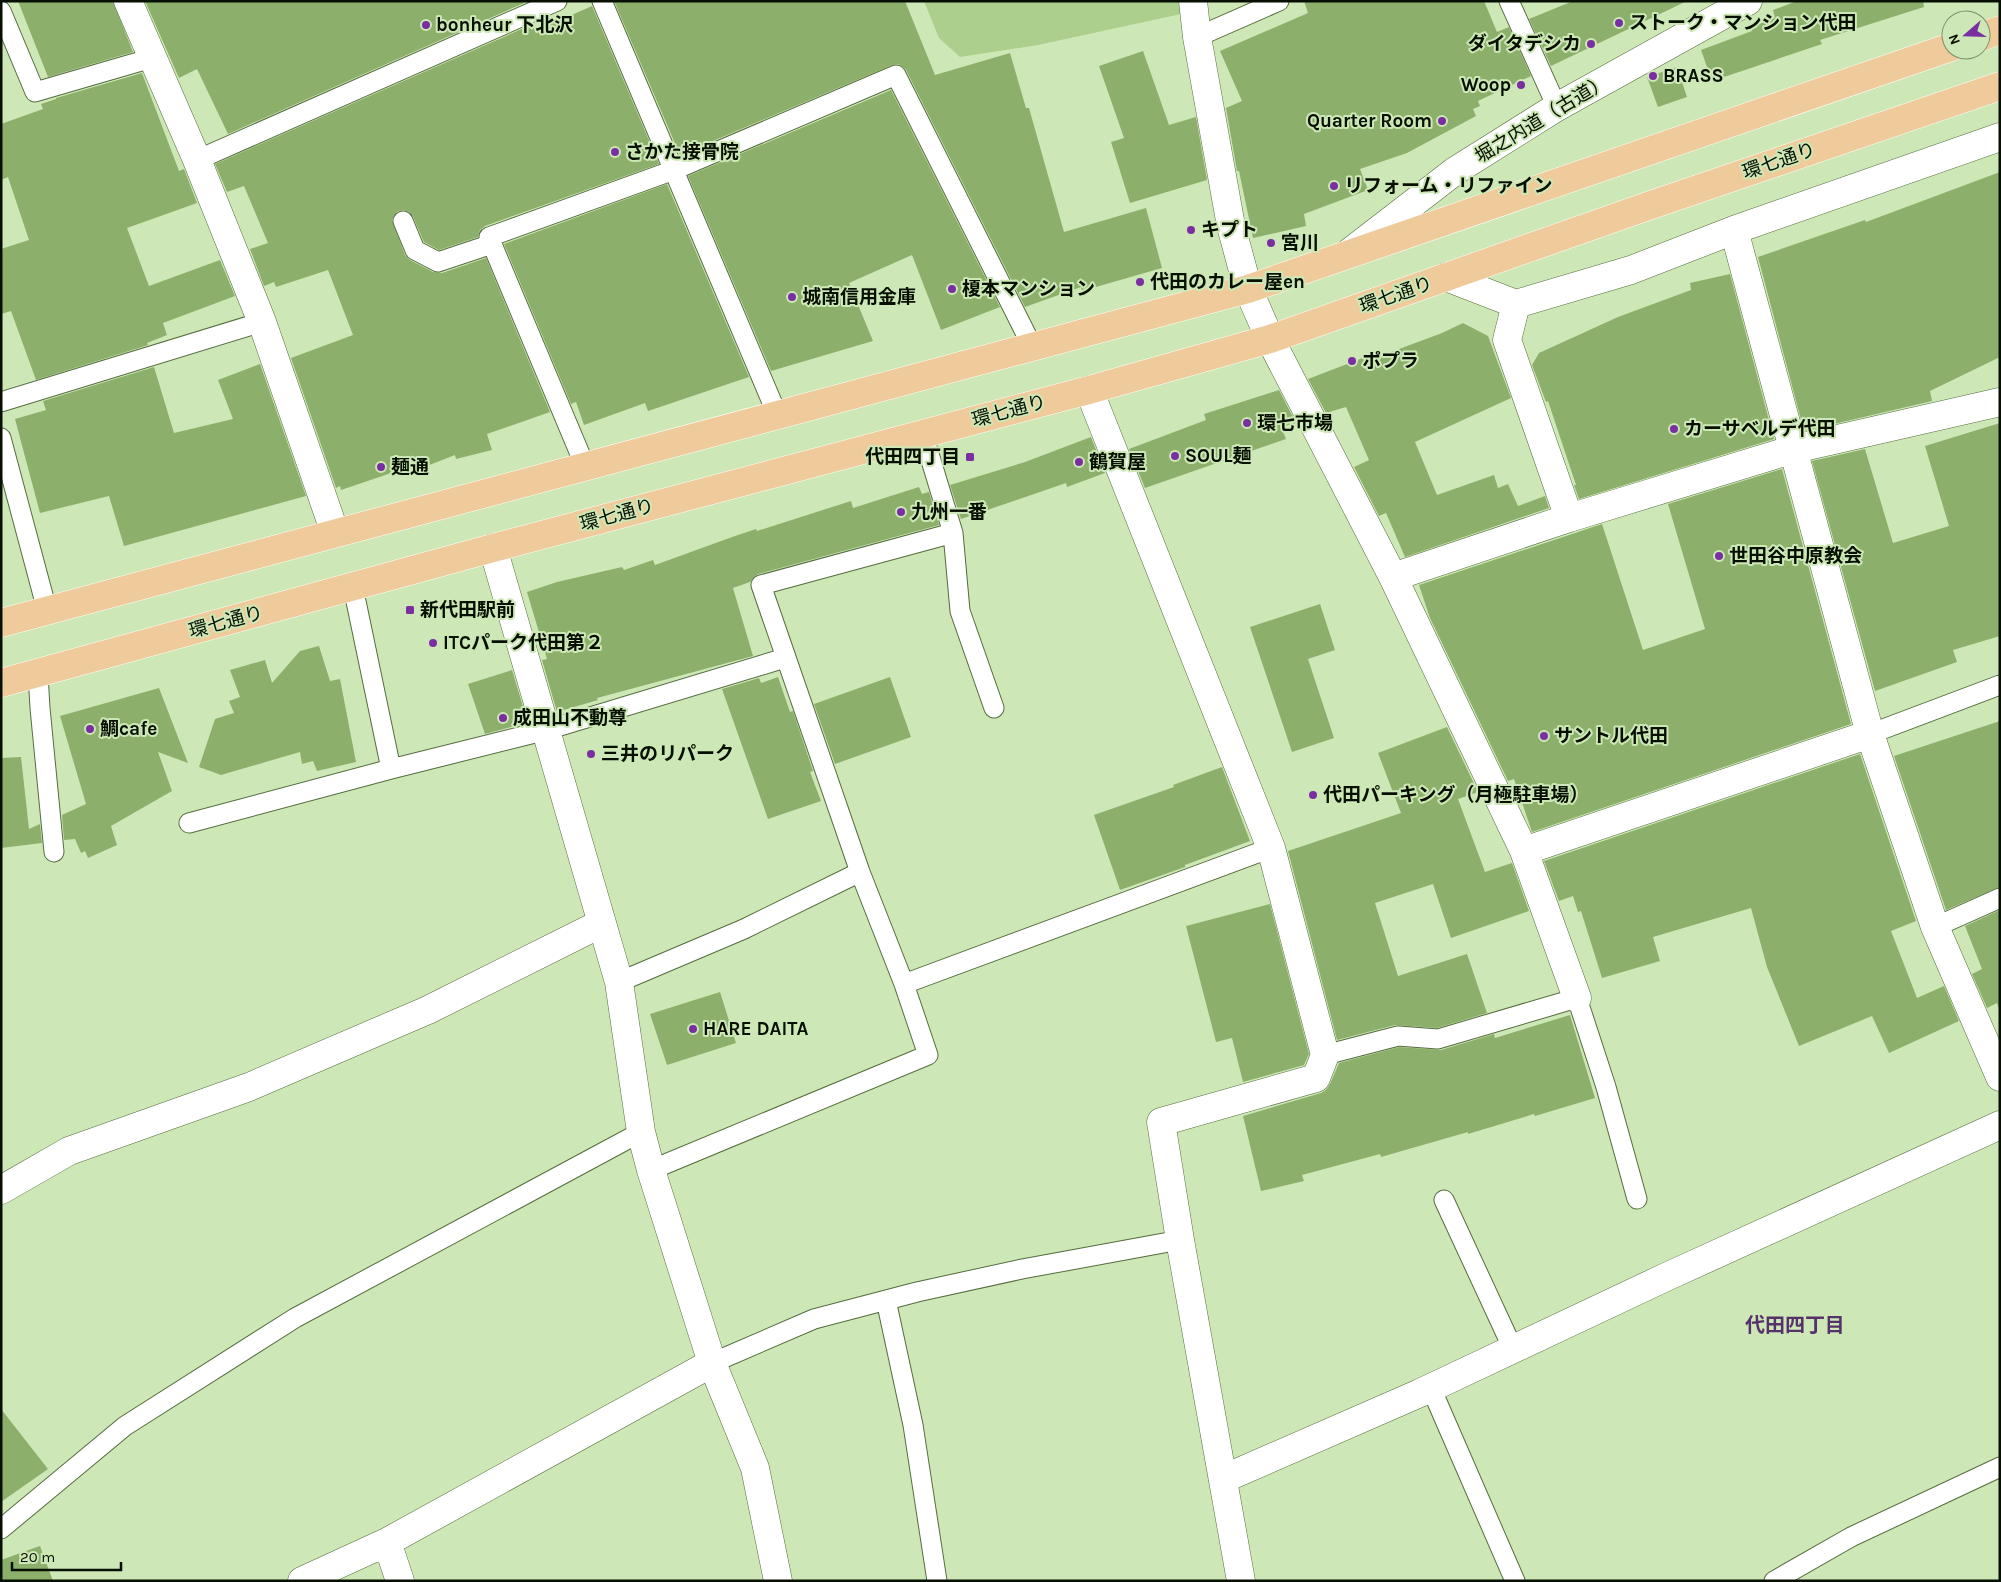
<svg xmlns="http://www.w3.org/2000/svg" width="2001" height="1582" font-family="Karla,'Noto Sans JP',sans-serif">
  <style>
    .green { fill: #accf8d }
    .building { fill: #8cb06b }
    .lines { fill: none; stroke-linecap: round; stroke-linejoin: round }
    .service-casing { stroke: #556c3f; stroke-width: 21 }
    .minor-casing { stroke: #556c3f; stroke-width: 29 }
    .tertiary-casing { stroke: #556c3f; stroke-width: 29 }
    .primary-casing { stroke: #fff; stroke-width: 29 }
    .service { stroke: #fff; stroke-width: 19 }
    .minor { stroke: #fff; stroke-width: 28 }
    .tertiary { stroke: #fff; stroke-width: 28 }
    .primary { stroke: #efca9b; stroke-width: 28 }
    .poi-dot { fill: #792fa2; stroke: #cde8b6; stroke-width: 2 }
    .labels { text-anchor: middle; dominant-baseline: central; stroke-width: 4; stroke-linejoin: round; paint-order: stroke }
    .poi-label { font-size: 19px; font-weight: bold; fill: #070f01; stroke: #cde8b6; text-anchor: start }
    .street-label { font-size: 19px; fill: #070f01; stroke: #cde8b6 }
    .neighbourhood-label { font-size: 20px; font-weight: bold; fill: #55326b; stroke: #cde8b6 }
  </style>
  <rect width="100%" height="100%" fill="#cde8b6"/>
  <!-- green -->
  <path class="green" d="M 924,1 L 1179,1 L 1181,14 L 1038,45 L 960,57 L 939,38 Z"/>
  <!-- building -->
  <path class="building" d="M 18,1 L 113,1 L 133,52 L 48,77 Z
    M 145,1 L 523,1 L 524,3 L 228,134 L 197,69 L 179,78 Z
    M 614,1 L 905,1 L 935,75 L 1010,53 L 1026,108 L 1029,108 L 1064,232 L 1146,208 L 1162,268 L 1082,291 L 1081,287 L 1025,307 L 906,70 L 898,64 L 892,65 L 680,155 Z
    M 1304,1 L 1484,1 L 1497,32 L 1509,27 L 1531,76 L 1478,101 L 1480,106 L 1473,109 L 1476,116 L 1407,153 L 1360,169 L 1368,190 L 1304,214 L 1306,226 L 1253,238 L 1239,171 L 1237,171 L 1226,108 L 1242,101 L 1220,51 L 1308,13 Z
    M 1573,1 L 1687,1 L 1551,66 L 1529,19 Z
    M 1797,1 L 1923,1 L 1924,7 L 1820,40 L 1822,44 L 1712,81 L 1701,50 L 1752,31 L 1751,27 L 1775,18 L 1773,10 Z
    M 592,6 L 659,164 L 485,226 L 480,230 L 478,237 L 439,250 L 424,242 L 413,217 L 409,212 L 404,210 L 398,211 L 394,215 L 392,220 L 405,255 L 410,260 L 433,272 L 442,273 L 486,258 L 550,412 L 487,434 L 492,450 L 456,459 L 455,455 L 414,471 L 412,466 L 341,490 L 340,486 L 336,488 L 291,358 L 353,335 L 328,270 L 276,287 L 274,282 L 264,286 L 250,249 L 268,243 L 244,186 L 227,192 L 215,164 L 533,24 L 536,30 L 540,29 Z
    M 1143,51 L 1169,125 L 1196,117 L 1207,180 L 1130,203 L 1111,142 L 1124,138 L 1099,66 Z
    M 1677,67 L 1687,97 L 1658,107 L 1647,77 Z
    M 142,73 L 179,171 L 184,169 L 197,203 L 127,228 L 149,286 L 220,260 L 235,296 L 163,323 L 167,335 L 147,343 L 148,345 L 36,380 L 11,311 L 1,314 L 1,249 L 29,240 L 8,177 L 1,180 L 1,124 L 43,109 L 41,104 L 56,99 L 56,98 Z
    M 891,90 L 1000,307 L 941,330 L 912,255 L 849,283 L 873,341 L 771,371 L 688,176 Z
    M 2000,172 L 2000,357 L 1930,391 L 1932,401 L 1804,431 L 1758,257 L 1865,220 L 1866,222 Z
    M 667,184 L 749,377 L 648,411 L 645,403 L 584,425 L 576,402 L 571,404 L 504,244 Z
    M 1730,274 L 1774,439 L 1579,499 L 1574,485 L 1576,485 L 1548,401 L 1546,402 L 1532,365 L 1539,353 L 1618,317 L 1691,290 L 1690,283 Z
    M 1463,323 L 1488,336 L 1511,398 L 1415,442 L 1437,495 L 1494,475 L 1498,488 L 1508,484 L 1518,506 L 1545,496 L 1549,508 L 1405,557 L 1386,513 L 1379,516 L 1354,467 L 1369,460 L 1346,407 L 1326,413 L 1308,379 L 1381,351 L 1383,355 L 1442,333 Z
    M 260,364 L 306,496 L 124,546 L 109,496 L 40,513 L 15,419 L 46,410 L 43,401 L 154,367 L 174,433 L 233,419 L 218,380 Z
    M 1279,390 L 1296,423 L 1281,427 L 1286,439 L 1145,488 L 1129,449 L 1206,420 L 1204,414 Z
    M 2000,423 L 2000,636 L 1953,650 L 1957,662 L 1875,691 L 1812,461 L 1865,449 L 1893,543 L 1949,526 L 1925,446 Z
    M 1091,437 L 1105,473 L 1067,487 L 1066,483 L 961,519 L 950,485 L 1025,462 Z
    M 1782,469 L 1851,724 L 1532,832 L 1514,779 L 1508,781 L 1430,618 L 1419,585 L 1602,524 L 1643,650 L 1705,629 L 1668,504 Z
    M 919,487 L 922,494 L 929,492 L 939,525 L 758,574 L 750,582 L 733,588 L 753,656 L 597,698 L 598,700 L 557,712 L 542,660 L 547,659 L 527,592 L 557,582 L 622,567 L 624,570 L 653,560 L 655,565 L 735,536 L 756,529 L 757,531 L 851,501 L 853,508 Z
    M 1320,604 L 1335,650 L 1308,659 L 1334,738 L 1292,752 L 1250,627 Z
    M 319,646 L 330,681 L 340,679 L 356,762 L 317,771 L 313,761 L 302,764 L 300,752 L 221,775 L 199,767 L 215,719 L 234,713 L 229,701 L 240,697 L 230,670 L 265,660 L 272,683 L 300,651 Z
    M 512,670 L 527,720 L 524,721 L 525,723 L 485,734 L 468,684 Z
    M 778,677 L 790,712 L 793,711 L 813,771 L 810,772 L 821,801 L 768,819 L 722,689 L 759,678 L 761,683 Z
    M 890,677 L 911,737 L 835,764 L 814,704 Z
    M 159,688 L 188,763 L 158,752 L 172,791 L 111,826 L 117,845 L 88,858 L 85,851 L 81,853 L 75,839 L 64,840 L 62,815 L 86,804 L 60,716 Z
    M 2000,721 L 2000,887 L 1946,910 L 1894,756 Z
    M 1447,727 L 1478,792 L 1458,799 L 1485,872 L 1512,863 L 1529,911 L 1451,938 L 1433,884 L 1375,903 L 1398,976 L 1467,954 L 1487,1013 L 1437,1028 L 1395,1025 L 1337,1040 L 1288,851 L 1401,813 L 1378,753 Z
    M 1860,754 L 1916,921 L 1891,931 L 1917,998 L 1944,986 L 1959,1021 L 1889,1053 L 1872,1016 L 1799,1046 L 1767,967 L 1751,908 L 1653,937 L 1660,961 L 1602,978 L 1581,911 L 1578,912 L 1573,896 L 1559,901 L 1544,861 Z
    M 21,757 L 29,829 L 40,824 L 42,843 L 1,848 L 1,758 Z
    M 1222,767 L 1250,841 L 1185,865 L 1185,867 L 1120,890 L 1094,815 L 1174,787 L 1173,785 Z
    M 1270,904 L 1309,1054 L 1304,1065 L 1243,1082 L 1232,1038 L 1216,1042 L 1186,926 Z
    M 2000,910 L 2000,1009 L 1999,1009 L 1997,1003 L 1987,1008 L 1972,974 L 1982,969 L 1965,926 Z
    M 720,992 L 736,1043 L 667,1065 L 650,1014 Z
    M 1570,1015 L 1595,1098 L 1535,1116 L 1534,1114 L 1468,1134 L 1468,1132 L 1381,1157 L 1380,1154 L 1302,1175 L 1304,1181 L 1261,1191 L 1243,1116 L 1321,1093 L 1326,1090 L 1330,1084 L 1339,1063 L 1399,1047 L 1441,1050 L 1494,1034 L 1495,1038 Z
    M 1,1409 L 48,1469 L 1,1502 Z
    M 40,1546 L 53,1581 L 1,1581 L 1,1560 Z"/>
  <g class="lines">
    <defs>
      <path id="service" d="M 602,1 L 777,414
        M 1509,1 L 1557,107
        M 1,11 L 35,92 L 152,58
        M 1197,37 L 1279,1
        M 197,160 L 557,1
        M 403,221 L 415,250 L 438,262 L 492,244
        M 1,402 L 262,322
        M 923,434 L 953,533 L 960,611 L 994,708
        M 1,438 L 47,610
        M 585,466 L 489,237 L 674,170 L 896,75 L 1032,346
        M 38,674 L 40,708 L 54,852
        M 1870,734 L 2000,685
        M 391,769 L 547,730 L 785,658
        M 189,823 L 391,769 L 353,587
        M 1935,927 L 2000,898
        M 619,982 L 744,929 L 860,872
        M 904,984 L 1271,848
        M 1325,1055 L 1398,1036 L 1438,1039 L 1577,998 L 1606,1087 L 1637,1199
        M 651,1170 L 928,1055 L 904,984 L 860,872 L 761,585 L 953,533
        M 1444,1200 L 1513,1349
        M 886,1300 L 913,1425 L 937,1581
        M 712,1363 L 814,1319 L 917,1292 L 1022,1269 L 1180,1240
        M 1431,1388 L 1515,1581
        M 1,1529 L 125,1426 L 295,1318 L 641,1132
        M 1774,1581 L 1851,1537 L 2000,1467"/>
      <path id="minor" d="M 128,1 L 197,160 L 262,322 L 335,533
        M 1193,1 L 1197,37 L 1231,226 L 1248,289 L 1270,339 L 1393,577 L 1524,851 L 1577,998
        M 1734,230 L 1870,734 L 1935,927 L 2000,1077
        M 1446,277 L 1516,304 L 1631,270 L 1734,230 L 2000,137
        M 1516,304 L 1507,340 L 1569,518
        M 1089,390 L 1271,848 L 1325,1055 L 1316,1078 L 1161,1122 L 1180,1240 L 1241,1581
        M 493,548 L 619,982 L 641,1132 L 651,1170 L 712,1363 L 755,1468 L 778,1581
        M 1393,577 L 1569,518 L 1794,449 L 2000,402
        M 1524,851 L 1870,734
        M 1,1190 L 69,1151 L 249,1087 L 428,1010 L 602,923
        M 1223,1479 L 1420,1393 L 1666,1277 L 2000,1125
        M 387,1542 L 400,1581
        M 302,1581 L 387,1542 L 712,1363"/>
      <path id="tertiary" d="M 1350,252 L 1455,171 L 1557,107 L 1748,1"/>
      <path id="primary" d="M 1981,37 L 2000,30
        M 1,623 L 1248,289 L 1951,47
        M 1,683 L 493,548 L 1089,390 L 1270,339 L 1651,205 L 2000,86"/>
    </defs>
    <!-- service casing -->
    <use href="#service" class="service-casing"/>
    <!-- minor casing -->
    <use href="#minor" class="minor-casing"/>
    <!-- tertiary casing -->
    <use href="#tertiary" class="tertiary-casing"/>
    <!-- primary casing -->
    <use href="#primary" class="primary-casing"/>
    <!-- service -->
    <use href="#service" class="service"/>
    <!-- minor -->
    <use href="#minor" class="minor"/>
    <!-- tertiary -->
    <use href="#tertiary" class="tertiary"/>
    <!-- primary -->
    <use href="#primary" class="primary"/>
  </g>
  <!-- markers -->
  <g class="poi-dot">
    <circle cx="1619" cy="23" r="5"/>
    <circle cx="426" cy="25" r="5"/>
    <circle cx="1591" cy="44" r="5"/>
    <circle cx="1653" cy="76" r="5"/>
    <circle cx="1521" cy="85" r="5"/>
    <circle cx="1442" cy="121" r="5"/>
    <circle cx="615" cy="152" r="5"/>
    <circle cx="1334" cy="186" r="5"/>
    <circle cx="1191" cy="230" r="5"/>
    <circle cx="1271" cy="243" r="5"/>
    <circle cx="1140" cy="282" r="5"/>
    <circle cx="952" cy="289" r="5"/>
    <circle cx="792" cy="297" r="5"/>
    <circle cx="1352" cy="361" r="5"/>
    <circle cx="1247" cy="423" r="5"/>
    <circle cx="1674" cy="429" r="5"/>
    <circle cx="1175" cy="456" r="5"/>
    <rect x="965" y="452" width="10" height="10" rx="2.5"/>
    <circle cx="1079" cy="462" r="5"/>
    <circle cx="381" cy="467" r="5"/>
    <circle cx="901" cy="512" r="5"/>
    <circle cx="1719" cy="556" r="5"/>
    <rect x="405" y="605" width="10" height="10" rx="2.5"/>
    <circle cx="433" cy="643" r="5"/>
    <circle cx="503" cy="718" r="5"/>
    <circle cx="90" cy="729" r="5"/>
    <circle cx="1544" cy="736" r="5"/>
    <circle cx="591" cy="754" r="5"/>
    <circle cx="1313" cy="795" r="5"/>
    <circle cx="693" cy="1029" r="5"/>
  </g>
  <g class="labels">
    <!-- poi labels -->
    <g class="poi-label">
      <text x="1629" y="23">ストーク・マンション代田</text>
      <text x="436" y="25">bonheur 下北沢</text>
      <text x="1581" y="44" text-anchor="end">ダイタデシカ</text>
      <text x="1663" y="76">BRASS</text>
      <text x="1511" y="85" text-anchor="end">Woop</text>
      <text x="1432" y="121" text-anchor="end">Quarter Room</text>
      <text x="625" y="152">さかた接骨院</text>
      <text x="1344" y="186">リフォーム・リファイン</text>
      <text x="1201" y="230">キプト</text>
      <text x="1281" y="243">宮川</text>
      <text x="1150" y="282">代田のカレー屋en</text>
      <text x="962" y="289">榎本マンション</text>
      <text x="802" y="297">城南信用金庫</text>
      <text x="1362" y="361">ポプラ</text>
      <text x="1257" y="423">環七市場</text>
      <text x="1684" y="429">カーサベルデ代田</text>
      <text x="1185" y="456">SOUL麺</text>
      <text x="960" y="457" text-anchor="end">代田四丁目</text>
      <text x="1089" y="462">鶴賀屋</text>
      <text x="391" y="467">麺通</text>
      <text x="911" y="512">九州一番</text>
      <text x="1729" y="556">世田谷中原教会</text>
      <text x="420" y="610">新代田駅前</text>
      <text x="443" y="643">ITCパーク代田第２</text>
      <text x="513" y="718">成田山不動尊</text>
      <text x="100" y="729">鯛cafe</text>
      <text x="1554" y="736">サントル代田</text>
      <text x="601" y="754">三井のリパーク</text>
      <text x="1323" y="795">代田パーキング（月極駐車場）</text>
      <text x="703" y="1029">HARE DAITA</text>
    </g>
    <!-- street labels -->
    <g class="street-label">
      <text transform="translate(1542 119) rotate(-31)">堀之内道（古道）</text>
      <text transform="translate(1779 161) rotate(-19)">環七通り</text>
      <text transform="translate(1396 295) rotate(-19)">環七通り</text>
      <text transform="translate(1009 411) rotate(-15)">環七通り</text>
      <text transform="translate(617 515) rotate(-15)">環七通り</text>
      <text transform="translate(226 622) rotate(-15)">環七通り</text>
    </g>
    <!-- neighbourhood labels -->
    <g class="neighbourhood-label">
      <text x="1795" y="1325">代田四丁目</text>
    </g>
  </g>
  <!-- border -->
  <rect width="2001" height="1582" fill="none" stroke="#070f01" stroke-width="5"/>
  <!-- north arrow -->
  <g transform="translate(1966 35) rotate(250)"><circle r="24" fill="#cde8b6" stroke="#7e916e"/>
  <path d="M0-4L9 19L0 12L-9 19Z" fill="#792fa2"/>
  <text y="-8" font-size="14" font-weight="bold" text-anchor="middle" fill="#070f01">N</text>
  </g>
  <!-- scale -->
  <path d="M12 1562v8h109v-8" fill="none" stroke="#070f01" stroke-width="2.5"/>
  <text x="20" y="1562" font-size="15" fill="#070f01" stroke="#cde8b6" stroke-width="4" paint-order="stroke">20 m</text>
</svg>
